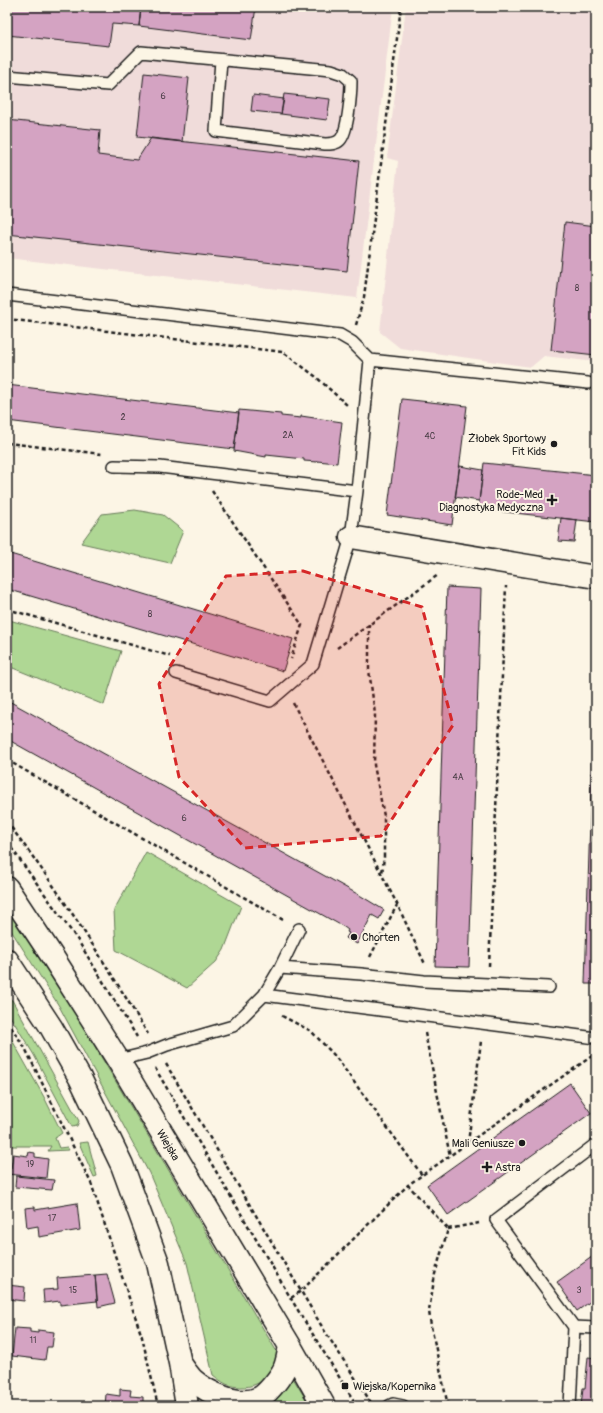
<svg xmlns="http://www.w3.org/2000/svg" width="603" height="1413" font-family="Pangolin,sans-serif">
  <style>
    .built { fill: #f0dcda }
    .green { fill: #afd794; stroke: #667a58 }
    .building { fill: #d4a3c2; stroke: #1c1c1c }
    .lines { fill: none; stroke-linecap: round; stroke-linejoin: round }
    .lane-casing { stroke: #1c1c1c; stroke-width: 14 }
    .street-casing { stroke: #1c1c1c; stroke-width: 25 }
    .secondary-casing { stroke: #1c1c1c; stroke-width: 25 }
    .path { stroke: #1c1c1c; stroke-width: 2.5; stroke-dasharray: 4 3; stroke-linecap: butt }
    .lane { stroke: #fcf5e5; stroke-width: 11 }
    .street { stroke: #fcf5e5; stroke-width: 22 }
    .secondary { stroke: #fcf5e5; stroke-width: 22 }
    .marked { fill: #d62828; fill-opacity: 0.2; stroke: #d62828; stroke-width: 3; stroke-dasharray: 8 5; stroke-linejoin: round }
    .poi-dot { fill: #1c1c1c; stroke: #fcf5e5; stroke-width: 1.5 }
    .labels { text-anchor: middle; dominant-baseline: central; stroke-width: 4; stroke-linejoin: round; paint-order: stroke }
    .number-label { font-size: 9px; fill: #4a3e46 }
    .poi-label { font-size: 11px; fill: #1c1c1c; stroke: #fcf5e5; text-anchor: end }
    .street-label { font-size: 11px; fill: #1c1c1c; stroke: #fcf5e5 }
  </style>
  <rect width="100%" height="100%" fill="#fcf5e5"/>
  <filter id="ink" filterUnits="userSpaceOnUse"><feTurbulence type="fractalNoise" baseFrequency=".025" numOctaves="2"/><feDisplacementMap in="SourceGraphic" scale="8" xChannelSelector="R" yChannelSelector="G"/><feConvolveMatrix kernelMatrix="1 2 1 2 8 2 1 2 1" color-interpolation-filters="sRGB"/></filter>
  <g filter="url(#ink)">
    <!-- built -->
    <path class="built" d="M 7,7 L 393,7 L 357,298 L 7,258 Z
      M 406,7 L 596,7 L 596,362 L 544,356 L 531,367 L 400,348 L 380,332 L 398,161 L 387,158 Z"/>
    <!-- green -->
    <path class="green" d="M 135,510 L 163,515 L 183,531 L 170,563 L 81,543 L 102,514 Z
      M 9,620 L 121,651 L 104,705 L 8,666 C 6,651 6,635 9,620 Z
      M 146,852 L 241,906 L 224,950 L 216,962 L 187,988 L 116,950 L 114,910 Z
      M 7,910 L 49,971 L 75,1013 L 277,1352 C 277,1356 277,1361 275,1364 C 267,1384 246,1392 226,1384 C 222,1382 217,1378 213,1375 L 187,1263 L 149,1173 L 59,1006 L 7,924 Z
      M 7,999 L 12,1000 L 79,1121 L 77,1126 L 72,1127 L 34,1055 L 7,1011 Z
      M 7,1031 L 44,1097 L 62,1133 L 55,1138 L 59,1148 L 67,1147 L 69,1150 L 48,1151 L 51,1146 L 7,1146 Z
      M 88,1142 L 97,1176 L 94,1177 L 79,1143 Z
      M 293,1378 L 310,1406 L 261,1406 L 280,1395 Z"/>
    <!-- building -->
    <path class="building" d="M 7,7 L 141,7 L 139,26 L 112,24 L 109,46 L 7,35 Z
      M 141,7 L 256,7 L 251,40 L 139,26 Z
      M 144,73 L 189,78 L 182,142 L 137,137 Z
      M 284,94 L 330,99 L 327,120 L 281,114 Z
      M 253,95 L 284,99 L 281,114 L 251,111 Z
      M 7,120 L 100,130 L 98,155 L 137,160 L 151,138 L 359,161 L 347,271 L 7,234 Z
      M 565,222 L 596,226 L 596,355 L 551,350 Z
      M 7,385 L 239,413 L 234,449 L 7,421 Z
      M 402,399 L 467,406 L 452,525 L 387,515 Z
      M 239,410 L 281,414 L 281,416 L 301,418 L 301,416 L 342,422 L 337,463 L 317,461 L 317,462 L 304,461 L 304,459 L 266,455 L 266,457 L 234,451 Z
      M 484,463 L 596,475 L 596,522 L 478,509 Z
      M 460,466 L 483,470 L 479,501 L 455,497 Z
      M 561,518 L 577,520 L 574,542 L 558,541 Z
      M 7,553 L 293,639 L 283,671 L 7,589 Z
      M 447,587 L 481,589 L 469,967 L 435,966 Z
      M 596,621 L 596,984 L 585,984 Z
      M 7,700 L 361,896 L 384,910 L 379,919 L 372,915 L 357,944 L 346,938 L 349,933 L 347,932 L 348,930 L 344,927 L 7,739 Z
      M 570,1083 L 591,1113 L 448,1215 L 427,1185 Z
      M 29,1152 L 35,1153 L 35,1157 L 48,1159 L 46,1178 L 7,1174 L 7,1169 L 11,1169 L 13,1154 L 28,1156 Z
      M 16,1176 L 54,1180 L 52,1190 L 15,1187 Z
      M 77,1203 L 80,1230 L 39,1237 L 38,1226 L 27,1228 L 25,1208 L 35,1207 L 35,1210 Z
      M 596,1254 L 596,1303 L 594,1299 L 577,1311 L 557,1282 Z
      M 107,1274 L 115,1303 L 98,1307 L 95,1275 Z
      M 95,1275 L 97,1301 L 60,1305 L 60,1301 L 44,1303 L 43,1290 L 58,1289 L 57,1278 Z
      M 7,1285 L 25,1287 L 24,1301 L 7,1299 Z
      M 15,1328 L 30,1329 L 30,1332 L 38,1333 L 38,1330 L 54,1332 L 52,1347 L 47,1347 L 45,1360 L 12,1356 Z
      M 588,1357 L 596,1358 L 596,1406 L 581,1406 L 583,1388 L 585,1388 Z
      M 120,1389 L 131,1390 L 130,1396 L 143,1397 L 143,1406 L 105,1406 L 106,1394 L 120,1396 Z"/>
    <g class="lines">
      <defs>
        <path id="lane" d="M 7,76 L 108,85 L 141,52 L 331,70 L 343,74 L 351,81 C 351,94 348,132 340,140 C 336,144 330,144 325,144 L 216,131 L 221,60
          M 7,295 L 340,335 L 352,342 L 370,360 L 588,383
          M 114,466 L 160,467 L 357,491
          M 176,673 L 270,701 L 313,664 L 351,537 L 357,491 L 370,360
          M 280,968 L 361,974 L 424,981 L 549,987
          M 264,995 L 596,1038
          M 118,1060 L 147,1053 L 167,1045 L 233,1026 L 264,995 L 280,968 L 299,929
          M 596,1144 L 496,1220 L 574,1327 L 596,1328
          M 389,1406 L 393,1404 L 403,1406
          M 570,1406 L 574,1327"/>
        <path id="street" d="M 351,537 L 596,577"/>
        <path id="secondary" d="M 7,888 L 54,959 L 118,1060 L 290,1346 L 324,1406
          M 7,960 L 51,1027 L 80,1078 L 122,1165 L 158,1263 L 180,1363 L 187,1406
          M 180,1363 C 184,1369 188,1375 193,1380 C 208,1393 240,1408 259,1398 C 266,1395 278,1380 282,1373 C 287,1366 288,1355 290,1346"/>
      </defs>
      <!-- lane casing -->
      <use href="#lane" class="lane-casing"/>
      <!-- street casing -->
      <use href="#street" class="street-casing"/>
      <!-- secondary casing -->
      <use href="#secondary" class="secondary-casing"/>
      <!-- path -->
      <path class="path" d="M 7,319 L 283,352 L 315,376 L 347,405
        M 356,325 L 364,297 L 401,7
        M 7,443 L 102,454
        M 212,491 L 302,625 L 291,659
        M 7,609 L 170,656
        M 369,624 L 369,670 L 375,714 L 374,765 L 384,816 L 384,857 L 382,874
        M 337,648 L 438,575
        M 293,703 L 397,904 L 425,964
        M 7,760 L 285,921
        M 7,822 C 59,890 104,961 148,1034
        M 7,842 L 77,939 L 137,1037
        M 370,957 L 397,905
        M 489,966 L 506,586
        M 282,1016 L 311,1031 L 335,1056 L 422,1175
        M 7,1021 L 25,1048 L 91,1183 L 142,1337 L 158,1406
        M 425,1033 L 450,1156
        M 166,1064 L 324,1330 L 372,1404
        M 155,1068 L 296,1307 L 357,1406
        M 468,1143 L 481,1041
        M 448,1229 L 479,1223
        M 291,1298 L 301,1291 L 408,1185
        M 448,1406 L 431,1326 L 429,1311 L 435,1274 L 448,1229 L 408,1185 L 592,1056"/>
      <!-- lane -->
      <use href="#lane" class="lane"/>
      <!-- street -->
      <use href="#street" class="street"/>
      <!-- secondary -->
      <use href="#secondary" class="secondary"/>
    </g>
  </g>
  <!-- marked area -->
  <path class="marked" d="M 303,571 L 422,607 L 453,725 L 381,836 L 245,848 L 179,777 L 159,684 L 226,576 Z"/>
  <!-- markers -->
  <g class="poi-dot">
    <circle cx="554" cy="444" r="4"/>
    <path d="M550 494h4v4h4v4h-4v4h-4v-4h-4v-4h4z"/>
    <circle cx="354" cy="937" r="4"/>
    <circle cx="522" cy="1143" r="4"/>
    <path d="M485 1161h4v4h4v4h-4v4h-4v-4h-4v-4h4z"/>
    <rect x="341" y="1382" width="8" height="8" rx="2"/>
  </g>
  <g class="labels">
    <!-- number labels -->
    <g class="number-label">
      <text x="163" y="96">6</text>
      <text x="577" y="288">8</text>
      <text x="123" y="417">2</text>
      <text x="288" y="435">2A</text>
      <text x="430" y="436">4C</text>
      <text x="150" y="614">8</text>
      <text x="458" y="777">4A</text>
      <text x="184" y="818">6</text>
      <text x="30" y="1164">19</text>
      <text x="52" y="1218">17</text>
      <text x="73" y="1290">15</text>
      <text x="579" y="1290">3</text>
      <text x="33" y="1340">11</text>
    </g>
    <!-- poi labels -->
    <g class="poi-label">
      <text x="546" y="438">Żłobek Sportowy<tspan x="546" dy="13">Fit Kids</tspan></text>
      <text x="543" y="494">Rode-Med<tspan x="543" dy="13">Diagnostyka Medyczna</tspan></text>
      <text x="362" y="937" text-anchor="start">Chorten</text>
      <text x="514" y="1143">Mali Geniusze</text>
      <text x="495" y="1167" text-anchor="start">Astra</text>
      <text x="353" y="1386" text-anchor="start">Wiejska/Kopernika</text>
    </g>
    <!-- street labels -->
    <g class="street-label">
      <text transform="translate(168 1145) rotate(59)">Wiejska</text>
    </g>
  </g>
  <!-- margin -->
  <rect width="603" height="1413" fill="none" stroke="#fcf5e5" stroke-width="24"/>
  <rect x="12" y="12" width="579" height="1389" fill="none" stroke="#1c1c1c" stroke-width="1.5" filter="url(#ink)"/>
</svg>
